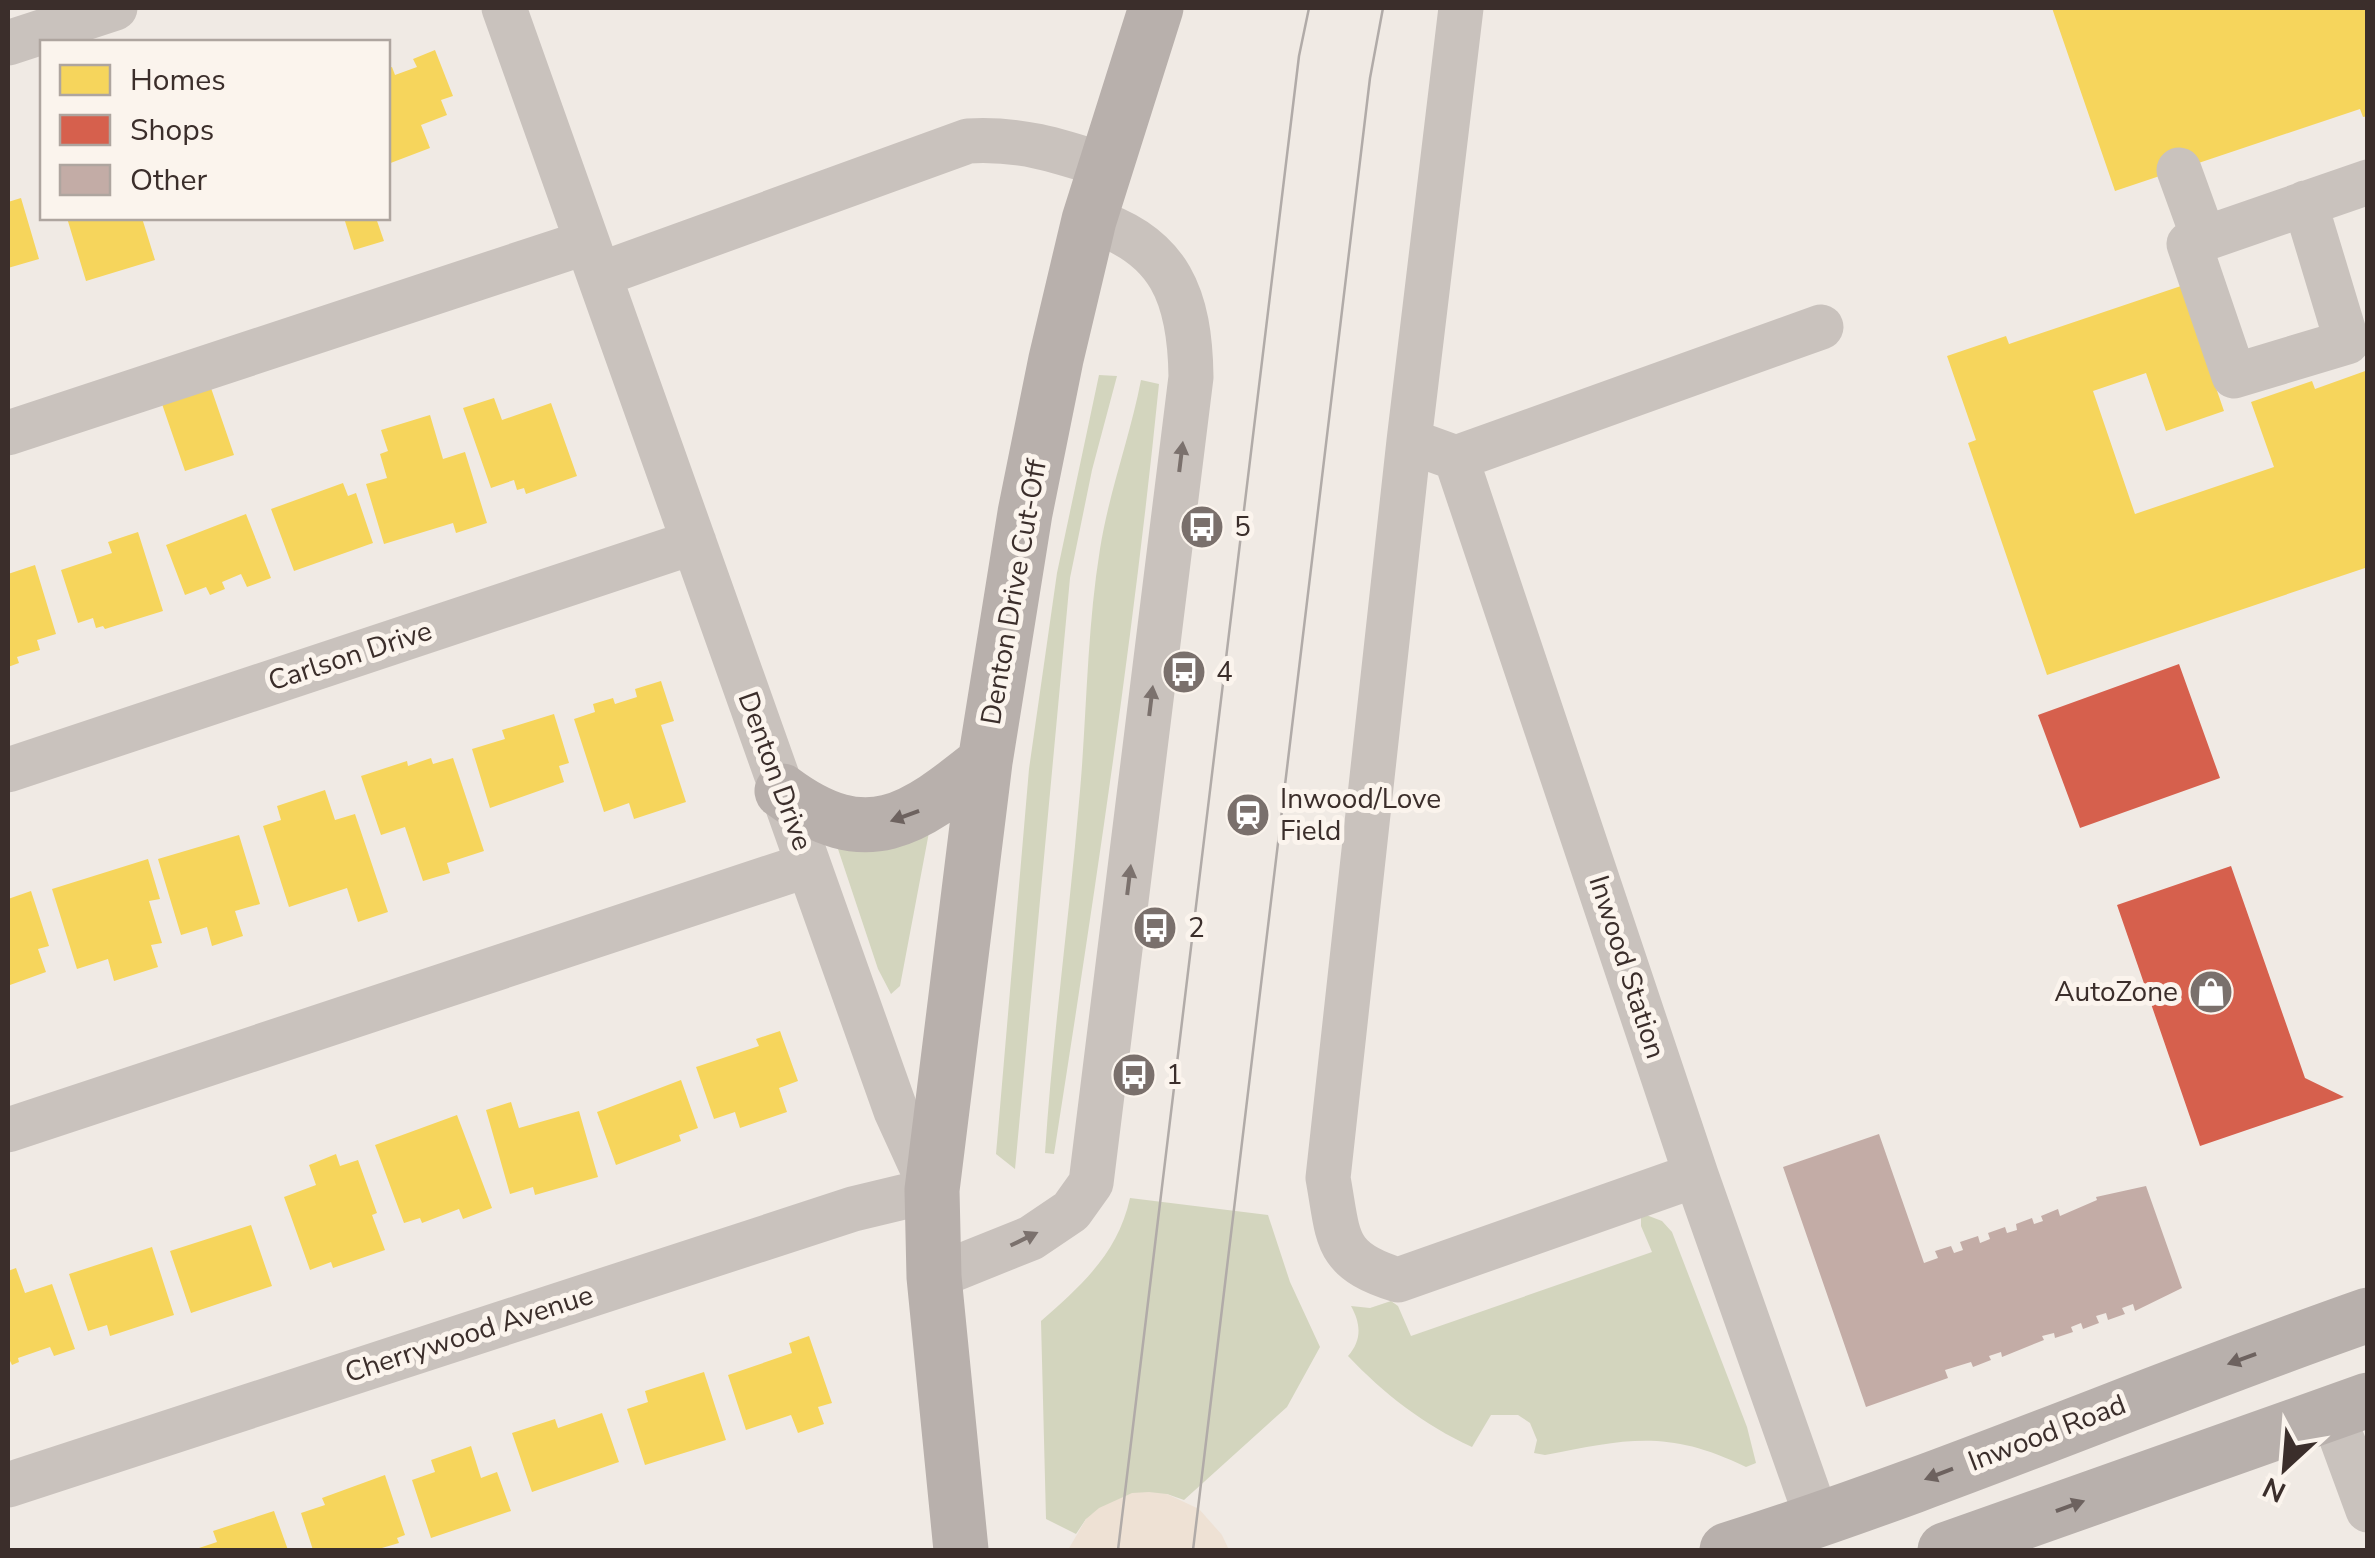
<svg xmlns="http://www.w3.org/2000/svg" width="2375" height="1558" font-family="'Nunito Sans',sans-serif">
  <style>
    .green { fill: #d3d5be }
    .plaza { fill: #eee1d4 }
    .homes { fill: #f6d55c }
    .shops { fill: #d6604d }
    .building { fill: #c3aca6 }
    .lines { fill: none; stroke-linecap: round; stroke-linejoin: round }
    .minor { stroke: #c9c2bd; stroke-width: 45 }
    .major { stroke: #b8b0ac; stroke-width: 55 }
    .tram { stroke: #b1aba8; stroke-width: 2.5 }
    .oneway { fill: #7b716d }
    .oneway2 { fill: #6d625f }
    .labels { text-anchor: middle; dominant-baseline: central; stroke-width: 10; stroke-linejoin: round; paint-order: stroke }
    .poi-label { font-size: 28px; fill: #3b2e2b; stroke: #fbf4ed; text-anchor: start }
    .street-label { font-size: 28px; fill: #3b2e2b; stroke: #fbf4ed }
  </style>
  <rect width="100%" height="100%" fill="#f0eae4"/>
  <!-- green -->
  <path class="green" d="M 1099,375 L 1117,376 L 1092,470 L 1070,578 L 1015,1169 L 996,1154 L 1029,769 L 1057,573 Z
    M 1141,380 L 1159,384 C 1133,642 1094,898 1054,1154 L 1045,1153 C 1053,1032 1070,912 1080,791 C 1087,711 1087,629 1100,549 C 1109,492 1130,437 1141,380 Z
    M 930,827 L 900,986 L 891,994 L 878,969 L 834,837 Z
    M 1130,1198 L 1268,1215 L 1290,1282 L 1320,1347 L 1287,1407 L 1184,1500 L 1167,1494 L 1086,1519 L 1076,1534 L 1046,1519 L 1041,1321 C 1082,1285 1118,1253 1130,1198 Z
    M 1641,1213 L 1662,1221 L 1672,1232 L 1747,1427 L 1756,1463 L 1746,1467 C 1668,1429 1627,1439 1545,1455 L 1534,1453 L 1537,1440 L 1530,1423 L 1518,1415 L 1491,1415 L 1472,1447 C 1424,1425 1384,1394 1348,1356 C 1362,1340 1361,1324 1351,1306 L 1370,1308 L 1391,1301 L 1398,1306 L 1411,1336 L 1652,1252 L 1641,1226 Z"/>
  <!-- plaza -->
  <path class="plaza" d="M 1149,1492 L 1167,1494 L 1199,1509 L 1222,1535 L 1229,1550 L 1068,1550 L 1086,1519 L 1099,1508 L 1132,1493 Z"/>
  <!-- homes -->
  <path class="homes" d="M 2052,8 L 2368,8 L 2368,116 L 2363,117 L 2360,109 L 2115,191 Z
    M 435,50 L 453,96 L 441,100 L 447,115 L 421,125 L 430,148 L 388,164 L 388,68 L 392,67 L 395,75 L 417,67 L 413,59 Z
    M 21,198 L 39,259 L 8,268 L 8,202 Z
    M 67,218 L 142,218 L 155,260 L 86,281 Z
    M 344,218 L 376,218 L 384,241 L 354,250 Z
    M 2181,286 L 2224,411 L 2166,431 L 2146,373 L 2093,391 L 2135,514 L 2274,467 L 2251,402 L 2312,381 L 2315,389 L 2368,370 L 2368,567 L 2047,675 L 1968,443 L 1976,440 L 1947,356 L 2006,336 L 2009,344 Z
    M 211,388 L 234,455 L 185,471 L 162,404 Z
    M 494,398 L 502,420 L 551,403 L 577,476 L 526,494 L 524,488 L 517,490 L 514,480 L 491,488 L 463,408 Z
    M 430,415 L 443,459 L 465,452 L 487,523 L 456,533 L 453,523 L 384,544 L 366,484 L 387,478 L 380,454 L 388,451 L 381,430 Z
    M 343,483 L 348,496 L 356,493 L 373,543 L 294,571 L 271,509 Z
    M 246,514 L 271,578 L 247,587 L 241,574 L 222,582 L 225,589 L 210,595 L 206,587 L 185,595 L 166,545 Z
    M 138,532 L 163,611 L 105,629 L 103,626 L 96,628 L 93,618 L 78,623 L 61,570 L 112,553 L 108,542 Z
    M 35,565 L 56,634 L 37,640 L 40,650 L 17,657 L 19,663 L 8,667 L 8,574 Z
    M 661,681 L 674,721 L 661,725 L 686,802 L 634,819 L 629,803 L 604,812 L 574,719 L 595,712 L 593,704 L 613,698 L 615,704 L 637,697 L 635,689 Z
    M 554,714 L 569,763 L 559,766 L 564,782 L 490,808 L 472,749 L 505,739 L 502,730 Z
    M 431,758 L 433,764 L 453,758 L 484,851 L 447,863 L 450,873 L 423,881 L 405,827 L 381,835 L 361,776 L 407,761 L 408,766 Z
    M 325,790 L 335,820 L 355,814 L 388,912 L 358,922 L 347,888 L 289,907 L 263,826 L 281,820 L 277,806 Z
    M 239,835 L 260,904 L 235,911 L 243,936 L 212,946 L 207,927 L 181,935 L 158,859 Z
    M 148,859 L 160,899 L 149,901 L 162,943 L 151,945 L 158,967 L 114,981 L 108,959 L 77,969 L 52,889 Z
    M 31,891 L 49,946 L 38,949 L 46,972 L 10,985 L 8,899 Z
    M 780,1031 L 798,1081 L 779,1088 L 787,1112 L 740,1128 L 735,1112 L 714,1119 L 696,1067 L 759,1046 L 756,1039 Z
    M 681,1080 L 698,1128 L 679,1135 L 681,1141 L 616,1165 L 597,1112 Z
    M 511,1102 L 519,1128 L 579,1111 L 598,1177 L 535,1195 L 533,1187 L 510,1194 L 486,1110 Z
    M 457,1115 L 492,1208 L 463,1219 L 459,1209 L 422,1223 L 420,1218 L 404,1223 L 375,1145 Z
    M 336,1154 L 340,1166 L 358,1160 L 377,1213 L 372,1215 L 385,1250 L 333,1268 L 331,1262 L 310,1270 L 284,1197 L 316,1185 L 309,1165 Z
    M 251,1225 L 272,1286 L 191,1313 L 170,1251 Z
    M 152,1247 L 174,1315 L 110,1336 L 107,1325 L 88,1331 L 69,1274 Z
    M 16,1268 L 25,1293 L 52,1284 L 75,1349 L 54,1356 L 50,1347 L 18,1358 L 19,1362 L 12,1365 L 8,1357 L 8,1271 Z
    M 809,1336 L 832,1403 L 818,1407 L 824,1424 L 798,1433 L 791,1415 L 746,1430 L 728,1375 L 792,1353 L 789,1343 Z
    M 704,1372 L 726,1440 L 645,1465 L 627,1409 L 648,1402 L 645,1391 Z
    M 602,1413 L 619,1462 L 532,1492 L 512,1433 L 555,1419 L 558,1428 Z
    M 471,1446 L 481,1478 L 497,1472 L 511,1511 L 431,1538 L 412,1480 L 435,1472 L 431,1460 Z
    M 385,1475 L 405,1535 L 397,1538 L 399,1543 L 375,1550 L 313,1550 L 301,1513 L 325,1505 L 322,1498 Z
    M 274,1511 L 288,1550 L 193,1550 L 217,1542 L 213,1531 Z"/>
  <!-- shops -->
  <path class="shops" d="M 2179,664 L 2220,778 L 2080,828 L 2038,715 Z
    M 2231,866 L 2305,1078 L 2344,1097 L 2200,1146 L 2117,905 Z"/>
  <!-- building -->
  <path class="building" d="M 1879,1134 L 1924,1263 L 1938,1258 L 1935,1251 L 1951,1246 L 1954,1253 L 1963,1250 L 1960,1242 L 1978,1236 L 1980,1243 L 1990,1239 L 1988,1233 L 2005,1227 L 2007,1233 L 2017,1230 L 2016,1224 L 2032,1218 L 2034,1224 L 2043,1221 L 2041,1216 L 2058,1209 L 2060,1216 L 2097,1200 L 2096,1197 L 2146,1186 L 2182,1288 L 2135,1311 L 2133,1304 L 2122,1308 L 2125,1314 L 2108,1320 L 2106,1313 L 2096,1316 L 2099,1323 L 2083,1329 L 2081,1323 L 2071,1327 L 2073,1332 L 2055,1338 L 2054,1333 L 2042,1336 L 2044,1340 L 2002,1357 L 2001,1352 L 1989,1356 L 1991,1360 L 1973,1367 L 1971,1362 L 1945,1370 L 1948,1378 L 1866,1407 L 1783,1167 Z"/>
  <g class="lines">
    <!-- minor -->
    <path class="minor" d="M 1461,8 L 1409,441 L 1328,1178 C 1339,1238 1333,1260 1398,1280 L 1696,1175
      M 8,43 L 115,8
      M 2179,170 L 2204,239
      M 2305,203 L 2347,342 L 2234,376 L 2189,244 L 2368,182
      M 599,275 L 968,141 C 1020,138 1057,150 1106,166
      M 8,433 L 587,242
      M 1409,441 L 1456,458 L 1696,1175 L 1818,1521
      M 1456,458 L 1821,327
      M 8,770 L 694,542
      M 8,1130 L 808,865
      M 934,1277 L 1031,1238 L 1071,1211 L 1091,1183 L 1191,377 C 1190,298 1171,244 1089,220
      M 2332,1412 L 2368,1510
      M 8,1485 L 853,1209 L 932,1190 L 896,1111 L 504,8"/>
    <!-- major -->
    <path class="major" d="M 782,791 C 867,854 913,820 985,762
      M 961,1550 L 934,1277 L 932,1190 L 985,762 L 1025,513 L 1056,359 L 1089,220 L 1156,8
      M 1727,1550 C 1943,1482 2153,1390 2368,1315
      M 1945,1550 L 2368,1400"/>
    <!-- tram -->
    <path class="tram" d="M 1118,1550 L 1299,56 L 1309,8
      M 1193,1550 L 1370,78 L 1383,8"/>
  </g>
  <!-- one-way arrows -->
  <defs><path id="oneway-solid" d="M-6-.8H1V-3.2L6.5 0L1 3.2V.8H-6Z" transform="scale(2.5)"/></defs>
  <g class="oneway">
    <use href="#oneway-solid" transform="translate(1181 457) rotate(-83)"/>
    <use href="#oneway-solid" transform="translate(1151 701) rotate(-83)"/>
    <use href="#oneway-solid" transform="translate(1129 880) rotate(-83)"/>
    <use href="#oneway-solid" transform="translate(1024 1239) rotate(-26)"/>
  </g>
  <g class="oneway2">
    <use href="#oneway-solid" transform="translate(905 816) rotate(160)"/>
    <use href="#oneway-solid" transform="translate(2242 1359) rotate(160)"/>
    <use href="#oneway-solid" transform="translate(1939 1474) rotate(159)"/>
    <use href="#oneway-solid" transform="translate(2070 1506) rotate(-20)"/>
  </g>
  <!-- icons -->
  <defs>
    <symbol id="bus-disc" viewBox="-11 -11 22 22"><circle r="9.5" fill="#7a706c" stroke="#fbf4ed"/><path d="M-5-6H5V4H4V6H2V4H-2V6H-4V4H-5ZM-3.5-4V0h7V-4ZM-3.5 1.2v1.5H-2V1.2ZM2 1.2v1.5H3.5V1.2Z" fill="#fff"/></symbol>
    <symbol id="station-disc" viewBox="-11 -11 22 22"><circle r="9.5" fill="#7a706c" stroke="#fbf4ed"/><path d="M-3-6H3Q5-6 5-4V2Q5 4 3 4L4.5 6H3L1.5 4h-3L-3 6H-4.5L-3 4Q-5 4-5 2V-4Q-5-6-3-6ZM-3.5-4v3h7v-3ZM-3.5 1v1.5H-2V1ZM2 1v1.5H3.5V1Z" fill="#fff"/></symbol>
    <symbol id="shop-disc" viewBox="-11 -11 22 22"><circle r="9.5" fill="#7a706c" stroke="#fbf4ed"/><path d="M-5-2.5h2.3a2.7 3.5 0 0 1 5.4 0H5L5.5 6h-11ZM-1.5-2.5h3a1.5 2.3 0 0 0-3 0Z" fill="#fff"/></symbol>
  </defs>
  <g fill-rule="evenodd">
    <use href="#bus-disc" x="1177" y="502" width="50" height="50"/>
    <use href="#bus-disc" x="1159" y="647" width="50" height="50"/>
    <use href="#station-disc" x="1223" y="790" width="50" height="50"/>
    <use href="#bus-disc" x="1130" y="903" width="50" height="50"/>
    <use href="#shop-disc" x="2186" y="967" width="50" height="50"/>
    <use href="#bus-disc" x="1109" y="1050" width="50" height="50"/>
  </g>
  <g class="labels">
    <!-- poi labels -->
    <g class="poi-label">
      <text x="1234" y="527">5</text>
      <text x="1216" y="672">4</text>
      <text x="1280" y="799">Inwood/Love<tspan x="1280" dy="32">Field</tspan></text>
      <text x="1188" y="928">2</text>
      <text x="2178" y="992" text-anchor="end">AutoZone</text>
      <text x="1166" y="1075">1</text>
    </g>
    <!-- street labels -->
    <g class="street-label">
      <text transform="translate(1014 592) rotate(-80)">Denton Drive Cut-Off</text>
      <text transform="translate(350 656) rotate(-18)">Carlson Drive</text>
      <text transform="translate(775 771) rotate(70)">Denton Drive</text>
      <text transform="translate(1627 967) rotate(72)">Inwood Station</text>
      <text transform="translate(469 1334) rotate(-18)">Cherrywood Avenue</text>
      <text transform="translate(2047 1433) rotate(-21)">Inwood Road</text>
    </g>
  </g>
  <!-- border -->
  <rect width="2375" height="1558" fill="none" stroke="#3b2e2b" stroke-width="20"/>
  <!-- legend -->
  <rect x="40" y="40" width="350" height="180" fill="#fbf4ed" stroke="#aea59f" stroke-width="2.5"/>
  <rect x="60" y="65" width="50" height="30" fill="#f6d55c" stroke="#aea59f" stroke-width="2.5"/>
  <text x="130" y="90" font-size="30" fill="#3b2e2b">Homes</text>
  <rect x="60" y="115" width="50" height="30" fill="#d6604d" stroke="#aea59f" stroke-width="2.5"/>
  <text x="130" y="140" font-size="30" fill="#3b2e2b">Shops</text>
  <rect x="60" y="165" width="50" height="30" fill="#c3aca6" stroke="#aea59f" stroke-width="2.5"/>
  <text x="130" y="190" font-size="30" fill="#3b2e2b">Other</text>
  <!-- north arrow -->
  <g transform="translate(2285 1468) rotate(206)" stroke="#fbf4ed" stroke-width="8" paint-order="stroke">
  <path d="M0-8L18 38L0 25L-18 38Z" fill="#3b2e2b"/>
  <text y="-15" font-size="28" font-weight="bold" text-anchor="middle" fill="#3b2e2b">N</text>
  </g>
</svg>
